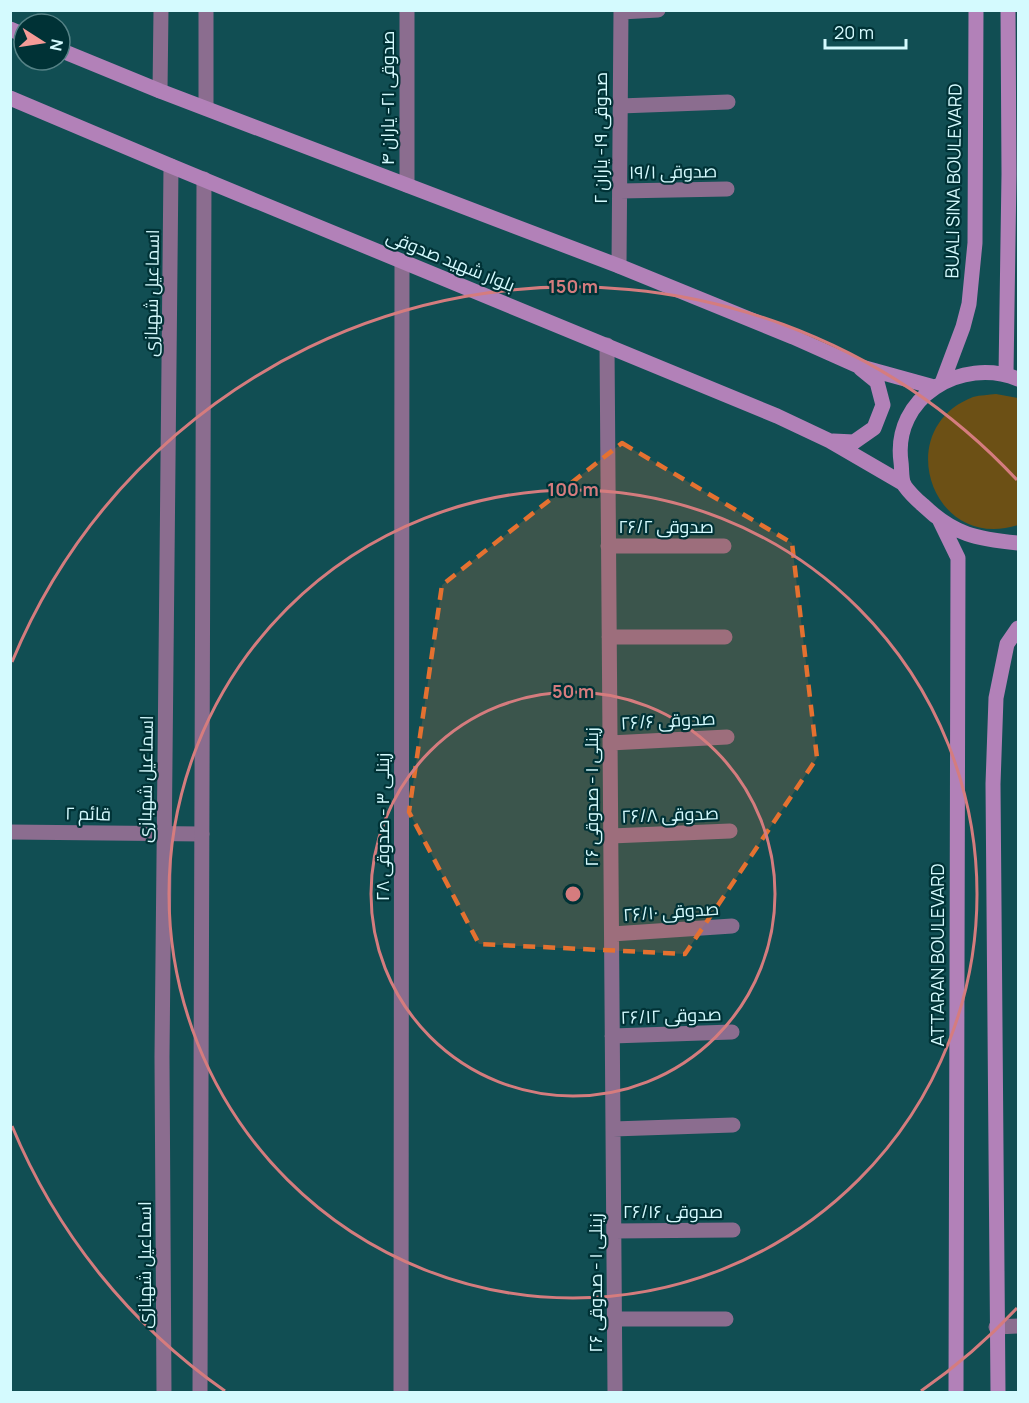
<svg xmlns="http://www.w3.org/2000/svg" width="1029" height="1403" font-family="Manrope,Cairo,sans-serif">
  <style>
    .green { fill: #6c5015 }
    .lines { fill: none; stroke-linecap: round; stroke-linejoin: round }
    .minor { stroke: #8b6d8f; stroke-width: 15 }
    .tertiary { stroke: #8b6d8f; stroke-width: 15 }
    .secondary { stroke: #b281b8; stroke-width: 15 }
    .marked { fill: #e57130; fill-opacity: 0.2; stroke: #e57130; stroke-width: 4.5; stroke-dasharray: 12 8; stroke-linejoin: round }
    .ring { fill: none; stroke: #d57c7e; stroke-width: 3 }
    .labels { text-anchor: middle; dominant-baseline: central; stroke-width: 4.5; stroke-linejoin: round; paint-order: stroke }
    .street-label { font-size: 18px; fill: #d4fafe; stroke: #003236 }
    .centre { fill: #d57c7e; stroke: #003236; stroke-width: 3 }
    .ring-label { font-size: 18px; text-anchor: middle; font-weight: bold; fill: #d57c7e; stroke: #003236; stroke-width: 4.5; stroke-linejoin: round; paint-order: stroke }
  </style>
  <rect width="100%" height="100%" fill="#114e53"/>
  <!-- green -->
  <path class="green" d="M 996,394 L 1018,398 L 1018,525 C 932,553 890,429 973,397 C 980,395 989,395 996,394 Z"/>
  <g class="lines">
    <!-- minor -->
    <path class="minor" d="M 407,10 L 407,185
      M 621,12 L 658,10
      M 160,91 L 161,10
      M 620,106 L 728,102
      M 206,108 L 206,10
      M 620,191 L 727,189
      M 619,266 L 621,10
      M 607,345 L 615,1392
      M 608,546 L 724,546
      M 609,637 L 725,637
      M 610,743 L 727,737
      M 10,832 L 202,834
      M 611,836 L 730,831
      M 612,934 L 732,926
      M 612,1036 L 732,1032
      M 613,1129 L 733,1125
      M 614,1231 L 733,1230
      M 615,1319 L 726,1319
      M 996,1327 L 1018,1326
      M 401,1392 L 402,262"/>
    <!-- tertiary -->
    <path class="tertiary" d="M 164,1392 L 162,1057 L 171,166
      M 200,1392 L 204,179"/>
    <!-- secondary -->
    <path class="secondary" d="M 10,29 L 24,35
      M 60,50 L 160,91 L 619,266 L 793,337 L 858,366 L 934,387
      M 10,98 L 171,166 L 777,416 L 830,441 L 904,484
      M 1006,374 L 1009,174 L 1008,10
      M 1018,379 C 962,356 892,397 901,462 C 902,469 901,479 904,485 C 909,492 917,500 923,505 C 954,535 977,539 1018,543
      M 942,383 L 963,327 L 969,304 L 975,243 L 976,10
      M 833,441 L 854,442 L 874,428 L 883,405 L 877,382 L 861,369
      M 940,521 L 958,558 L 956,1392
      M 998,1392 L 993,784 L 996,698 L 1007,644 L 1018,628"/>
  </g>
  <!-- marked area -->
  <path class="marked" d="M 622,443 L 792,543 L 817,758 L 685,954 L 479,944 L 409,812 L 442,585 Z"/>
  <!-- distance rings -->
  <g class="ring">
    <circle cx="573" cy="894" r="202"/>
    <circle cx="573" cy="894" r="404"/>
    <path d="M1017 1308A607 607 0 0 1 921 1391M225 1391A607 607 0 0 1 12 1126M12 662A607 607 0 0 1 1017 480"/>
  </g>
  <g class="labels">
    <!-- street labels -->
    <g class="street-label">
      <text transform="translate(387 98) rotate(-90)">صدوقی ۲۱- یاران ۴</text>
      <text transform="translate(600 138) rotate(-90)">صدوقی ۱۹- یاران ۲</text>
      <text transform="translate(673 171) rotate(-1)">صدوقی ۱۹/۱</text>
      <text transform="translate(953 181) rotate(-89)">BUALI SINA BOULEVARD</text>
      <text transform="translate(451 260) rotate(22)">بلوار شهید صدوقی</text>
      <text transform="translate(151 293) rotate(-89)">اسماعیل شهبازی</text>
      <text x="666" y="526">صدوقی ۲۶/۲</text>
      <text transform="translate(668 720) rotate(-3)">صدوقی ۲۶/۶</text>
      <text transform="translate(145 779) rotate(-89)">اسماعیل شهبازی</text>
      <text transform="translate(591 797) rotate(-90)">زینلی ۱ - صدوقی ۲۶</text>
      <text transform="translate(88 813) rotate(1)">قائم ۲</text>
      <text transform="translate(670 814) rotate(-2)">صدوقی ۲۶/۸</text>
      <text transform="translate(382 827) rotate(-90)">زینلی ۳ - صدوقی ۲۸</text>
      <text transform="translate(671 911) rotate(-4)">صدوقی ۲۶/۱۰</text>
      <text transform="translate(937 955) rotate(-90)">ATTARAN BOULEVARD</text>
      <text transform="translate(671 1015) rotate(-2)">صدوقی ۲۶/۱۲</text>
      <text x="673" y="1211">صدوقی ۲۶/۱۶</text>
      <text transform="translate(144 1265) rotate(-90)">اسماعیل شهبازی</text>
      <text transform="translate(595 1283) rotate(-90)">زینلی ۱ - صدوقی ۲۶</text>
    </g>
  </g>
  <circle cx="573" cy="894" r="9" class="centre"/>
  <g class="ring-label">
    <text x="573" y="293">150 m</text>
    <text x="573" y="496">100 m</text>
    <text x="573" y="698">50 m</text>
  </g>
  <!-- border -->
  <rect width="1029" height="1403" fill="none" stroke="#d4fafe" stroke-width="24"/>
  <!-- north arrow -->
  <g transform="translate(42 42) rotate(102)"><circle r="28" fill="#003236" stroke="#558286" stroke-width="1.5"/>
  <path d="M0-4.5L10 22L0 15L-10 22Z" fill="#f59b97"/>
  <text y="-9" font-size="16" font-weight="bold" text-anchor="middle" fill="#d4fafe">N</text>
  </g>
  <!-- scale -->
  <path d="M825 39v9h81v-9" fill="none" stroke="#d4fafe" stroke-width="3"/>
  <text x="834" y="39" font-size="18" fill="#d4fafe" stroke="#003236" stroke-width="4.5" paint-order="stroke">20 m</text>
</svg>
